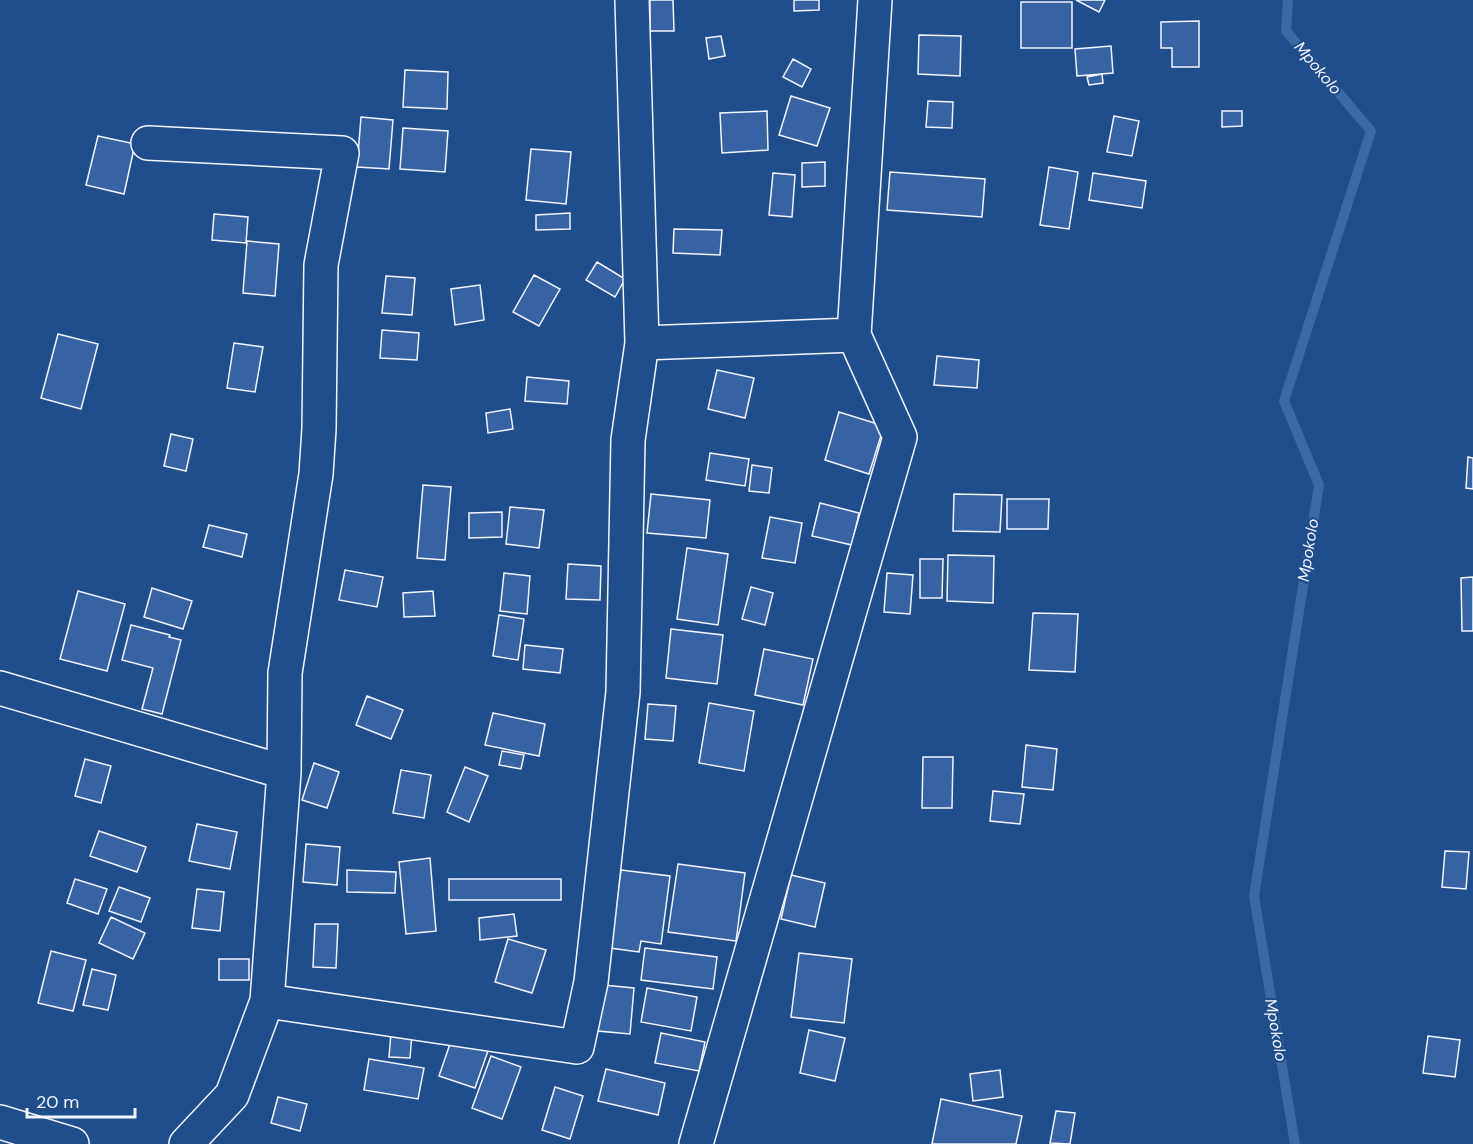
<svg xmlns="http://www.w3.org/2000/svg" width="1473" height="1144" font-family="'DM Sans',sans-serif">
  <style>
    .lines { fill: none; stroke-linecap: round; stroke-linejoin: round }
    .stream { stroke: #3b69a3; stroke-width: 10 }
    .building { fill: #3563a3; stroke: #f2f6ff; stroke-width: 1.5 }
    .street-casing { stroke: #f2f6ff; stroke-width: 36 }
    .street { stroke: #1f4e8c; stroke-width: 33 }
    .labels { text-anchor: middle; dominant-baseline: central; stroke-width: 4.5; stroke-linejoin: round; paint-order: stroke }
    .water-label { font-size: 16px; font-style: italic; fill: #f2f6ff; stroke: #1f4e8c }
  </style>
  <rect width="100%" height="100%" fill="#1f4e8c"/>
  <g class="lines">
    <!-- stream -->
    <path class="stream" d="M 1288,0 L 1286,31 L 1371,131 L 1284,401 L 1319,485 L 1254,896 L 1295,1144"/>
  </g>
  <!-- building -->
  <path class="building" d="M 650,0 L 673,0 L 674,31 L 650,31 Z
    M 794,0 L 819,0 L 819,10 L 794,11 Z
    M 1076,0 L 1105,0 L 1099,12 Z
    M 1021,2 L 1072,2 L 1072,48 L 1021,48 Z
    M 1199,21 L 1199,67 L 1172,67 L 1172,48 L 1161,48 L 1161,22 Z
    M 919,35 L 961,36 L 960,76 L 918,74 Z
    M 721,36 L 725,56 L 709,59 L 706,38 Z
    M 1111,46 L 1113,73 L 1077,76 L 1075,49 Z
    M 793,59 L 811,69 L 802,87 L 783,77 Z
    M 405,70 L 448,72 L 447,109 L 403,107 Z
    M 1102,74 L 1103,83 L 1089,85 L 1087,77 Z
    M 791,96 L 830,108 L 817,146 L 779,135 Z
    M 928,101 L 953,102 L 952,128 L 926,127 Z
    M 767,111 L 768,150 L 722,153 L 720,113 Z
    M 1222,111 L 1242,111 L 1242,126 L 1222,127 Z
    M 1114,116 L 1139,121 L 1132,156 L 1107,152 Z
    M 361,117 L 393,120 L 389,169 L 357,167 Z
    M 403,128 L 448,131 L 445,172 L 400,169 Z
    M 98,136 L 135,144 L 124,194 L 86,185 Z
    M 531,149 L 571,152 L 566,204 L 526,200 Z
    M 825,162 L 825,186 L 802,187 L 802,163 Z
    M 1049,167 L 1078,172 L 1069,229 L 1040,225 Z
    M 890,172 L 985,179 L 982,217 L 887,210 Z
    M 773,173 L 795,175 L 792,217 L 769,215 Z
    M 1093,173 L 1146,181 L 1142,208 L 1089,200 Z
    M 570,213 L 570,229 L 536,230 L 536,215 Z
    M 214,214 L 248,217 L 246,243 L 212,240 Z
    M 674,229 L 722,230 L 720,255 L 673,253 Z
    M 247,241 L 279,244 L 275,296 L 243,293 Z
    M 597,262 L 625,279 L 615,297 L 586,280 Z
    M 534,275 L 560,289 L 539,326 L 513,312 Z
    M 386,276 L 415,278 L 412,315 L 382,313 Z
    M 480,285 L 484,320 L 455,325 L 451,289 Z
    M 382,330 L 419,333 L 417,360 L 380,358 Z
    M 58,334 L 98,344 L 81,409 L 41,398 Z
    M 234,343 L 263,347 L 255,392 L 227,388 Z
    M 937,356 L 979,360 L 977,388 L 934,385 Z
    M 717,370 L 754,378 L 745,418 L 708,409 Z
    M 527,377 L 569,381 L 567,404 L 525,401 Z
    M 510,409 L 513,429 L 488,433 L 486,413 Z
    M 839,412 L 884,426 L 869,474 L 825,460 Z
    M 171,434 L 193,439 L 186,471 L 164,466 Z
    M 710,453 L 749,459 L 745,486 L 706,480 Z
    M 1468,457 L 1473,458 L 1473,489 L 1466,488 Z
    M 752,465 L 772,468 L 769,493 L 749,491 Z
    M 423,485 L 451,487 L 445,560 L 417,558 Z
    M 651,494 L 710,500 L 706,538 L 647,533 Z
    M 954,494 L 1002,495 L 1000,532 L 953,531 Z
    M 1007,499 L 1049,499 L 1048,529 L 1007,529 Z
    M 820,503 L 859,513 L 852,545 L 812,536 Z
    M 510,507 L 544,510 L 539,548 L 506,544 Z
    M 502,512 L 502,537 L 469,538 L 469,513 Z
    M 770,517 L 802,523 L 795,563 L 762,558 Z
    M 209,525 L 247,534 L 242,557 L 203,547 Z
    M 687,548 L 728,554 L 718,625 L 677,619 Z
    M 948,555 L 994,556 L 993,603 L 947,601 Z
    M 920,559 L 943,559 L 942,598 L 920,598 Z
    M 568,564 L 601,566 L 600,600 L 566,599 Z
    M 345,570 L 383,577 L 377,607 L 339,600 Z
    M 504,573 L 530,576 L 527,614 L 500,611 Z
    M 887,573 L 913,575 L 910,614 L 884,612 Z
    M 1473,577 L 1473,631 L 1462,631 L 1461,578 Z
    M 751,587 L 773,593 L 765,625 L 742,619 Z
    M 152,588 L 192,601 L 183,629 L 144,617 Z
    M 78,591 L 125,604 L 107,671 L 60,659 Z
    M 433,591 L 435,616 L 404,617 L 403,593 Z
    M 1033,613 L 1078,614 L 1075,672 L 1029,670 Z
    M 499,615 L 524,619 L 518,660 L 493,656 Z
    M 131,625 L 170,635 L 169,637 L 181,640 L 162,714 L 142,709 L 153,668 L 122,660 Z
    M 671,629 L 723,635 L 717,684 L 666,678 Z
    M 525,645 L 563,649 L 560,673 L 523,669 Z
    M 764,649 L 813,659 L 803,705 L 755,695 Z
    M 367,696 L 403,710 L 391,739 L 356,725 Z
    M 709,703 L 754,711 L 744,771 L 699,763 Z
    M 648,704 L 676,706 L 673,741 L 645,739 Z
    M 493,713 L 545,724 L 539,756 L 485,745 Z
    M 1026,745 L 1057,749 L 1053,790 L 1022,787 Z
    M 502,751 L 524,755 L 521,769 L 499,765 Z
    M 923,757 L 953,757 L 952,808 L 922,808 Z
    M 85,759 L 111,766 L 101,803 L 75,796 Z
    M 314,763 L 339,772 L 327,808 L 302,800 Z
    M 465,767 L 488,776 L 469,822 L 447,812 Z
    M 401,770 L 431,775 L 424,818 L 393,813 Z
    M 993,791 L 1024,794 L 1020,824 L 990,821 Z
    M 197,824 L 237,832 L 230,869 L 189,861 Z
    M 99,831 L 146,847 L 137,872 L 90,856 Z
    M 306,844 L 340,847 L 337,885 L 303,882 Z
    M 1445,851 L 1469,852 L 1466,889 L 1442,887 Z
    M 430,858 L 436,931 L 406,934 L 399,862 Z
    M 678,864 L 745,873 L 736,941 L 668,932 Z
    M 347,870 L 396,872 L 395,893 L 347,892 Z
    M 621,870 L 670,876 L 661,944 L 641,941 L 639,952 L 610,948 Z
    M 791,875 L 825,883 L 815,927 L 781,919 Z
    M 75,879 L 107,889 L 98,914 L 67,903 Z
    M 449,879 L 561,879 L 561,900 L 449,900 Z
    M 119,887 L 150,898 L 141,922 L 109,911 Z
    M 197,889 L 224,892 L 220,931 L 192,928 Z
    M 514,914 L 517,936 L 480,940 L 479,918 Z
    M 111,917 L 145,933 L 133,959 L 99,943 Z
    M 315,924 L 338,924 L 336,968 L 313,967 Z
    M 508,939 L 546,950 L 532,993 L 495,982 Z
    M 645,948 L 717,957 L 713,989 L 641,980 Z
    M 51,951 L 86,960 L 73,1011 L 38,1003 Z
    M 799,953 L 852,959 L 844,1023 L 791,1017 Z
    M 219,959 L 249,959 L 249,980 L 219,980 Z
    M 92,969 L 116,975 L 108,1010 L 83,1005 Z
    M 603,985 L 634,988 L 630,1034 L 598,1031 Z
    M 647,988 L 697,997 L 691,1031 L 641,1022 Z
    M 809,1030 L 845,1038 L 835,1081 L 800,1073 Z
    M 391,1033 L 412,1034 L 410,1058 L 389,1057 Z
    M 661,1033 L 705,1042 L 699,1071 L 655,1063 Z
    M 1428,1036 L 1460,1040 L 1455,1077 L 1423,1073 Z
    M 452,1038 L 488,1051 L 475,1088 L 439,1076 Z
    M 491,1056 L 521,1067 L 502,1119 L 472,1108 Z
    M 369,1059 L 424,1068 L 418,1099 L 364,1090 Z
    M 606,1069 L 665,1083 L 658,1115 L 598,1101 Z
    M 1000,1070 L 1003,1097 L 973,1101 L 970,1074 Z
    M 555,1087 L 583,1096 L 570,1139 L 542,1130 Z
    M 278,1097 L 307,1104 L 300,1131 L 271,1123 Z
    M 941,1099 L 1022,1116 L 1016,1144 L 932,1144 Z
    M 1056,1111 L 1075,1113 L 1070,1144 L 1050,1143 Z"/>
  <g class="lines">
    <defs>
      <path id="street" d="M 148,143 L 342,153 L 321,265 L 319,429 L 316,474 L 285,673 L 284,772 L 267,1001
        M 642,343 L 854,335 L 875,0
        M 0,688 L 284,772
        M 0,1122 L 72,1144
        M 186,1144 L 232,1095 L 267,1001 L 577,1047 L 591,982 L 623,692 L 628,440 L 642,343 L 632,0
        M 696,1144 L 900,437 L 854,335"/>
    </defs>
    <!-- street casing -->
    <use href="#street" class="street-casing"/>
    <!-- street -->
    <use href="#street" class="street"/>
  </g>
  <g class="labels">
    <!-- water labels -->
    <g class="water-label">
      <text transform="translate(1318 68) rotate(50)">Mpokolo</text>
      <text transform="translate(1308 550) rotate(-81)">Mpokolo</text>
      <text transform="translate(1276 1030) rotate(80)">Mpokolo</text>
    </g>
  </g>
  <!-- scale -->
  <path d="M27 1108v9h108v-9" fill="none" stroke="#f2f6ff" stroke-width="3"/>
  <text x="36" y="1108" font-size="18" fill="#f2f6ff" stroke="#1f4e8c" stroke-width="4.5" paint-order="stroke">20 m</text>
</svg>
